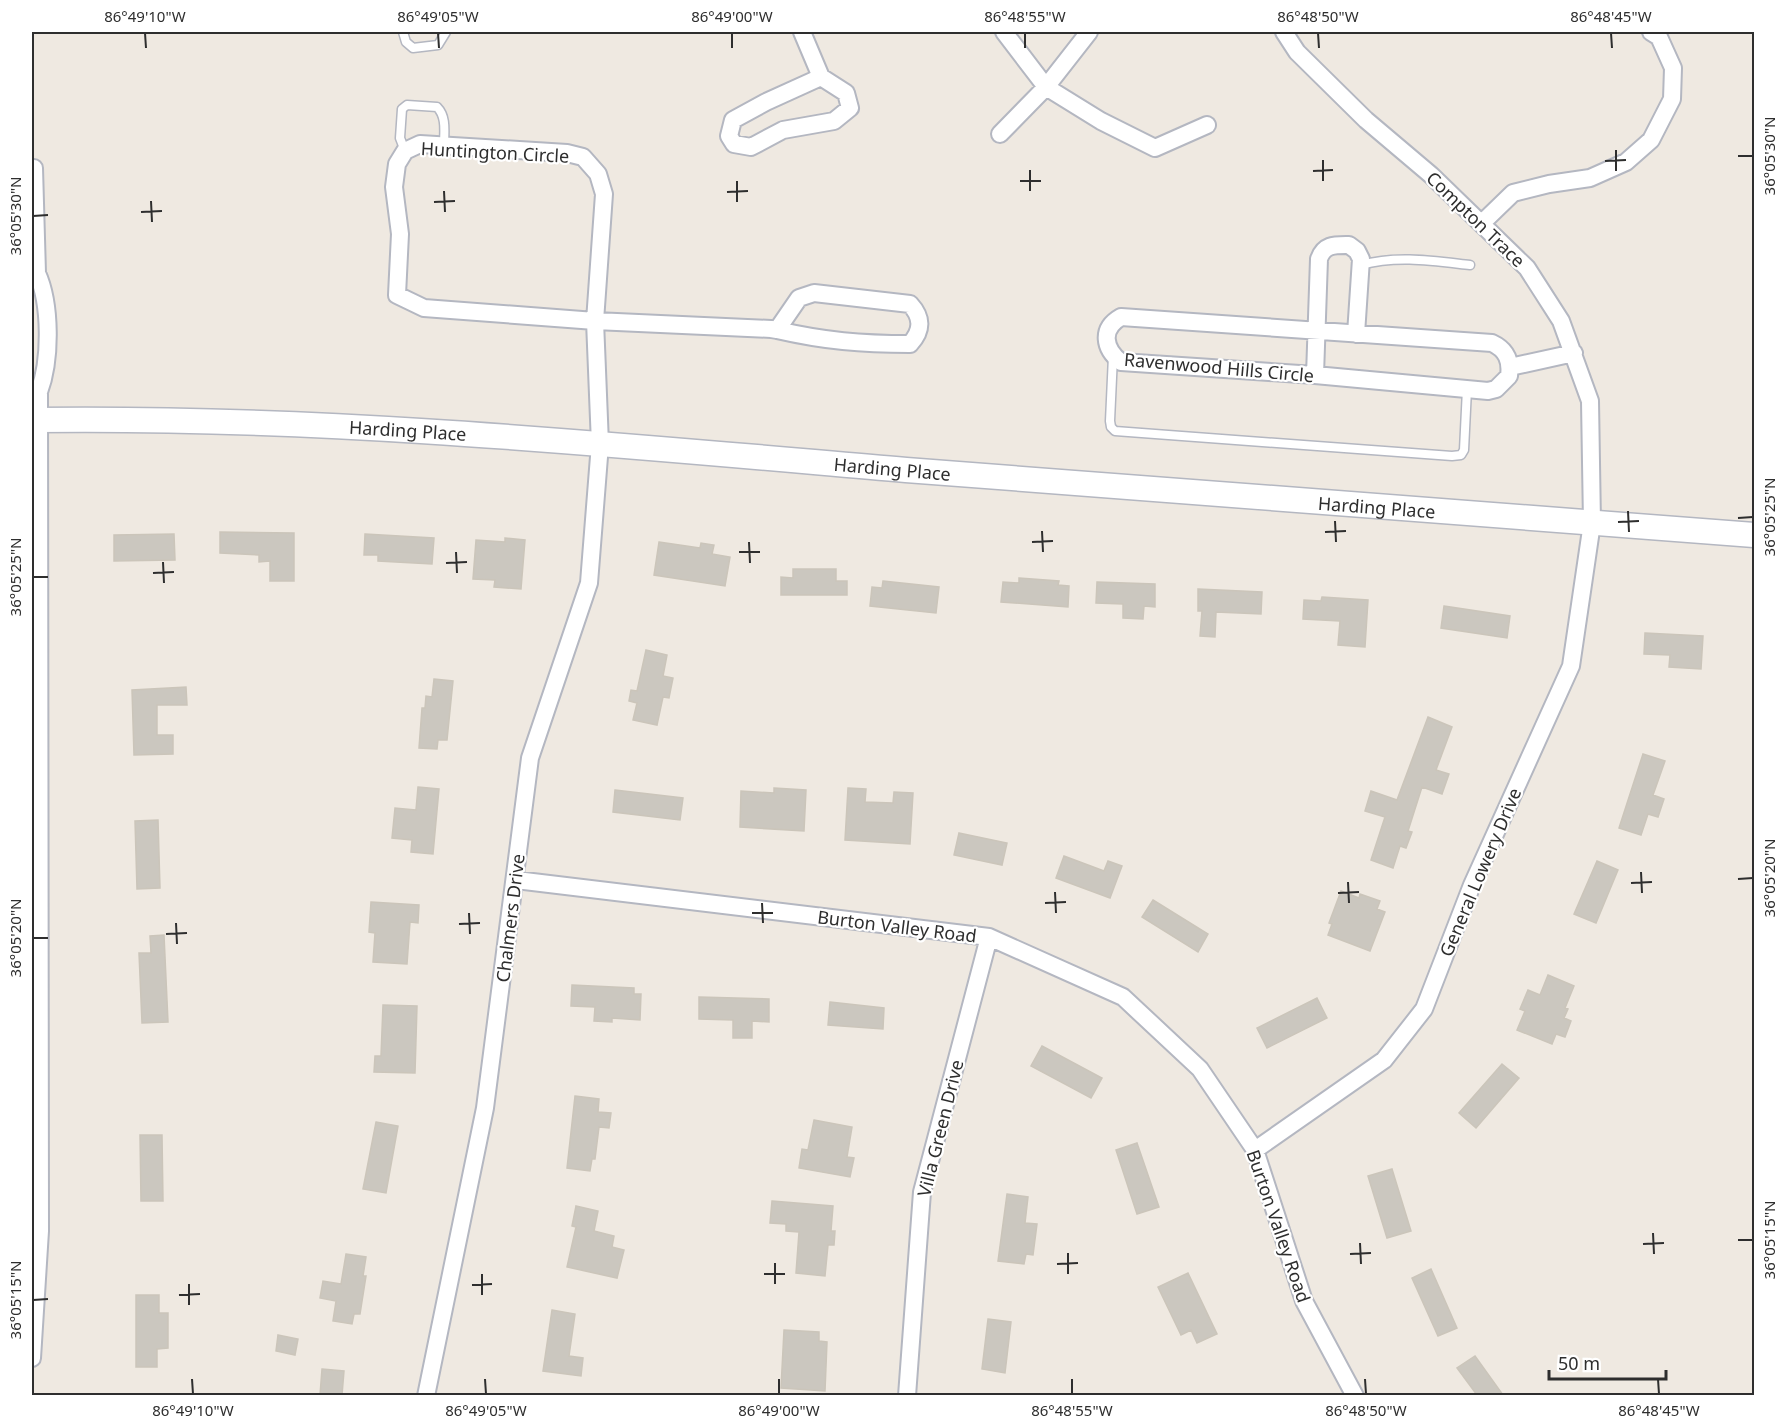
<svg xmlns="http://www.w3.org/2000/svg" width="1786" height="1427" font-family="'Noto Sans',sans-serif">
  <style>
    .building { fill: #cbc7bf; stroke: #cbc5ba; stroke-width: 1.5 }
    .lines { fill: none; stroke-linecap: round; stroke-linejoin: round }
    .lane-casing { stroke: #b4b7c1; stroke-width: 11 }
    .street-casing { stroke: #b4b7c1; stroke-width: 20 }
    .secondary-casing { stroke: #b4b7c1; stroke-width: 27 }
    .lane { stroke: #fff; stroke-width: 8 }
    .street { stroke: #fff; stroke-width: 16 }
    .secondary { stroke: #fff; stroke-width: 24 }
    .ticks { fill: none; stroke: #2e2e2e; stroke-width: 2 }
    .labels { text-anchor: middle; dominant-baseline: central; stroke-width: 4.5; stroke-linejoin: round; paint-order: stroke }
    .street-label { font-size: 18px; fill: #2e2e2e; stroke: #fff }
    .neatline { fill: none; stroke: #2e2e2e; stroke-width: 2 }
    .ticks-label { font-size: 15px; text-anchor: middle; fill: #2e2e2e }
  </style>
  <rect width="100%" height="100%" fill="#efe9e1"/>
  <!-- building -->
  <path class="building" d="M 220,532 L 294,533 L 294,581 L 270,581 L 270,561 L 259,562 L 259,555 L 220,553 Z
    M 174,534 L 175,560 L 114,561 L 114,535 Z
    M 365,534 L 434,538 L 432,564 L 378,561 L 378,555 L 364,555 Z
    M 505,538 L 525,540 L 521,589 L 494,587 L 495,580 L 473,579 L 476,540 L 505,542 Z
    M 659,542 L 700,548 L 701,543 L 714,545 L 712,554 L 730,557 L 725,586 L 654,575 Z
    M 793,569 L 836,569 L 836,581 L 847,581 L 847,595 L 781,595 L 781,577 L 793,578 Z
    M 1019,578 L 1059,581 L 1058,585 L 1069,586 L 1068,607 L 1001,602 L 1003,582 L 1019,583 Z
    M 883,581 L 939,587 L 936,613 L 870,606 L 872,587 L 882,588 Z
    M 1097,582 L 1155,584 L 1155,607 L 1144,606 L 1143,619 L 1123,618 L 1123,604 L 1096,603 Z
    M 1198,589 L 1262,592 L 1261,614 L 1216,612 L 1215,637 L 1200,636 L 1202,611 L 1198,611 Z
    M 1322,597 L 1368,600 L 1365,647 L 1338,645 L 1340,621 L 1303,619 L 1304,600 L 1321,601 Z
    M 1444,606 L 1510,616 L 1507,638 L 1441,628 Z
    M 1645,633 L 1703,636 L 1701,669 L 1669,667 L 1670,655 L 1644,654 Z
    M 646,650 L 667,655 L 663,676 L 673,678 L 669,698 L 663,697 L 657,725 L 633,720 L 637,703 L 629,701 L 631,690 L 637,691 Z
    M 434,679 L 453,681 L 447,740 L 438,740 L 437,749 L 419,748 L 422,708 L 425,708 L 426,696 L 432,697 Z
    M 186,687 L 187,705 L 157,705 L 157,735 L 173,735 L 173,754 L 134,755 L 132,690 Z
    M 1428,717 L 1452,727 L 1436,770 L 1449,774 L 1442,794 L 1422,787 L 1408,831 L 1412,832 L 1406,848 L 1400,846 L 1393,868 L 1371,860 L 1385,817 L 1365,811 L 1371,791 L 1397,800 Z
    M 1643,754 L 1665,761 L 1653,795 L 1664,799 L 1658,817 L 1648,814 L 1641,835 L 1619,828 Z
    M 418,787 L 439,789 L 433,854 L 411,852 L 412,840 L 392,838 L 395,808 L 416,810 Z
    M 774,788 L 806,790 L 804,831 L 740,827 L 741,791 L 774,793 Z
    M 848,788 L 866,789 L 865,802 L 893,803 L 894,792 L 913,793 L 910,844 L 845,840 Z
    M 615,790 L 683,798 L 680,820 L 613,812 Z
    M 158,820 L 160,888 L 137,889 L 135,821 Z
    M 959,833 L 1007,843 L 1002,865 L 954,855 Z
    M 1064,856 L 1104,871 L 1108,861 L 1122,866 L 1110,898 L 1056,878 Z
    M 1597,861 L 1618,870 L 1596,923 L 1574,914 Z
    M 1341,891 L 1359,898 L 1360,894 L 1380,901 L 1377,909 L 1385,912 L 1370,951 L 1328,935 L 1332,924 L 1329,923 Z
    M 1153,900 L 1208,934 L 1198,952 L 1142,917 Z
    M 371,902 L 419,905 L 418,923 L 410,922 L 407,964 L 373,962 L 375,933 L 369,932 Z
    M 164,935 L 168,1022 L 142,1023 L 139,953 L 151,953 L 150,936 Z
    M 1548,975 L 1574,986 L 1565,1008 L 1568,1009 L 1564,1018 L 1571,1021 L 1565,1037 L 1556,1034 L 1552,1044 L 1517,1030 L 1525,1011 L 1520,1009 L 1528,990 L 1540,995 Z
    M 572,985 L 634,988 L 634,994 L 641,994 L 640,1020 L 612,1018 L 612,1022 L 594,1021 L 595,1007 L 571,1006 Z
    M 699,997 L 769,999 L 769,1022 L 752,1021 L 752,1038 L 733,1038 L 733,1020 L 699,1019 Z
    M 1317,998 L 1327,1018 L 1267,1048 L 1257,1028 Z
    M 830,1002 L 884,1008 L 883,1029 L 828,1025 Z
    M 383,1005 L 417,1006 L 415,1073 L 374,1072 L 375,1056 L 381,1056 Z
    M 1042,1046 L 1102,1078 L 1091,1098 L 1031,1066 Z
    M 1502,1064 L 1519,1078 L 1476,1128 L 1459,1113 Z
    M 575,1096 L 599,1099 L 598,1112 L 611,1113 L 609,1128 L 599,1127 L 595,1159 L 592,1159 L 590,1171 L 567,1168 Z
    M 814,1120 L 852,1127 L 847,1157 L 854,1158 L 850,1177 L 799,1168 L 802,1149 L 808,1150 Z
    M 376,1122 L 398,1126 L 386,1193 L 363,1189 Z
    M 140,1135 L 162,1135 L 163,1201 L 141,1201 Z
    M 1137,1143 L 1159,1207 L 1137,1214 L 1116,1150 Z
    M 1392,1169 L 1411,1231 L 1387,1238 L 1368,1176 Z
    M 1007,1194 L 1028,1197 L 1025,1223 L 1037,1224 L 1033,1255 L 1026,1254 L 1024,1264 L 998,1261 Z
    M 772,1201 L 833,1206 L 831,1231 L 835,1231 L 834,1245 L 828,1245 L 825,1276 L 796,1273 L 799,1232 L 786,1231 L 786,1224 L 770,1223 Z
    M 576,1206 L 598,1211 L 594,1231 L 614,1236 L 612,1247 L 624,1250 L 617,1278 L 567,1267 L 576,1227 L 572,1226 Z
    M 346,1254 L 366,1257 L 363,1276 L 366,1276 L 360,1314 L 354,1314 L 352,1324 L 333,1321 L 336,1301 L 320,1298 L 323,1281 L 341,1284 Z
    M 1431,1269 L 1457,1328 L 1438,1336 L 1412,1278 Z
    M 1188,1273 L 1217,1334 L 1197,1343 L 1191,1330 L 1181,1335 L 1158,1287 Z
    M 136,1295 L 159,1295 L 159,1313 L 168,1313 L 168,1348 L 157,1349 L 157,1367 L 136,1367 Z
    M 552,1310 L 575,1314 L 569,1356 L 583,1358 L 581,1376 L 543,1371 Z
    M 988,1319 L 1011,1322 L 1005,1373 L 982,1369 Z
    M 784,1330 L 819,1332 L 819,1341 L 827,1342 L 825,1391 L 781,1388 Z
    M 278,1335 L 298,1339 L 295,1355 L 276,1351 Z
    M 1475,1356 L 1503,1395 L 1477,1395 L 1457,1368 Z
    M 322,1369 L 344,1371 L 342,1395 L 320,1395 Z"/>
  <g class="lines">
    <defs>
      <path id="lane" d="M 403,32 L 406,42 L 413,48 L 438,45 L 446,32
        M 405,151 L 400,138 L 402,109 L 407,105 L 437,107 C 447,117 444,132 444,146
        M 1361,265 C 1397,255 1434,261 1470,265
        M 1113,356 L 1110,421 L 1111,427 L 1115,431 L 1452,456 L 1461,455 L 1464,450 L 1467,389"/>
      <path id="street" d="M 802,32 L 821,77 L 846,93 L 850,108 L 834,121 L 783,130 L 751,147 L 734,144 L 729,136 L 733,120 L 766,102 L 821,77
        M 1004,32 L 1046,87 L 1101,121 L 1155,148 L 1207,125
        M 1000,134 L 1046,87 L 1089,32
        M 420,144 L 567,153 L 583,157 L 598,174 L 604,194 L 595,321 L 424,308 L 397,295 L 400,234 L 394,187 L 397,164 L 405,151 Z
        M 1482,223 L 1513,193 L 1549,184 L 1590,178 L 1626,162 L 1651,140 L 1672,99 L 1673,68 L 1659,37 L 1651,32
        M 1121,317 L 1492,343 C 1507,350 1511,361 1509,376 L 1496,389 L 1488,391 L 1315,375 L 1121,362 C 1104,349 1100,329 1121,317 Z
        M 1510,367 L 1574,353
        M 1315,375 L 1319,259 C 1324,244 1335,245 1349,245 L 1357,251 L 1361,259 L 1356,334
        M 516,880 L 989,937 L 1123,997 L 1200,1069 L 1255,1150 L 1304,1301 L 1355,1396
        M 1255,1150 L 1384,1060 L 1424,1009 L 1472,885 L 1571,666 L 1592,523 L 1590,401 L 1561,321 L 1527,268 L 1431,175 L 1366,120 L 1297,52 L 1284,32
        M 32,1358 L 40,1231 L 39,392 C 51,360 51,304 37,273 L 34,168
        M 426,1396 L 485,1108 L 530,758 L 589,583 L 600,444 L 595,321 L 771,329 L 777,330 C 825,341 861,344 910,344 C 923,330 922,317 910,304 L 814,293 L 799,298 L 777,330
        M 907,1396 L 922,1192 L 989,937"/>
      <g id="secondary">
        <path id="s1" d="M 32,420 C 323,416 616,445 906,470 C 1189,494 1472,514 1754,535"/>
      </g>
    </defs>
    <!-- lane casing -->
    <use href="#lane" class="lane-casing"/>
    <!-- street casing -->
    <use href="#street" class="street-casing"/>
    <!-- secondary casing -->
    <use href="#secondary" class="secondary-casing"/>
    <!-- lane -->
    <use href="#lane" class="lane"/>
    <!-- street -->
    <use href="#street" class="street"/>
    <!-- secondary -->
    <use href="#secondary" class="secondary"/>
  </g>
  <!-- ticks -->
  <path class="ticks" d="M 145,33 L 146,48M 438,33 L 439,48M 732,33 L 732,48M 1025,33 L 1025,48M 1318,33 L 1319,48M 1611,33 L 1612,48M 1616,150 L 1616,171M 1738,156 L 1753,156M 1323,160 L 1323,181M 1605,161 L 1626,160M 1030,170 L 1030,191M 1313,171 L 1333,170M 737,181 L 737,202M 1020,181 L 1041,181M 444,191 L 445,212M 727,192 L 748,191M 151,201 L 152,222M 434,202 L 455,201M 141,212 L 162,211M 33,216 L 48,215M 1628,511 L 1629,532M 1738,518 L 1753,517M 1335,521 L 1336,542M 1618,522 L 1639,521M 1042,531 L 1043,552M 1325,532 L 1346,531M 749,542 L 750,563M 1032,542 L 1053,541M 456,552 L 457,573M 739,552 L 760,552M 163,562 L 164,583M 446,563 L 467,562M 153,573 L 174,572M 33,577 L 48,577M 1641,872 L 1642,893M 1738,879 L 1753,878M 1348,882 L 1349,903M 1631,883 L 1652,882M 1055,892 L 1056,913M 1338,893 L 1359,892M 762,903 L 763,923M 1045,903 L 1066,902M 469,913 L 470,934M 752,913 L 773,913M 176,923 L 177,944M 459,924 L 480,923M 166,934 L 187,933M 33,938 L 48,938M 1653,1233 L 1654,1254M 1738,1240 L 1753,1240M 1360,1243 L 1361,1264M 1643,1244 L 1664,1243M 1068,1253 L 1068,1274M 1350,1254 L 1371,1253M 775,1263 L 775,1284M 1057,1264 L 1078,1263M 482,1274 L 482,1295M 764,1274 L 785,1274M 189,1284 L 189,1305M 472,1285 L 492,1284M 179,1295 L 200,1294M 33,1300 L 48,1299M 192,1379 L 193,1394M 485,1379 L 486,1394M 779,1379 L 779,1394M 1072,1379 L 1072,1394M 1365,1379 L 1366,1394M 1658,1379 L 1659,1394"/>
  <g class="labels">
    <!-- street labels -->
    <g class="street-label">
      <text transform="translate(495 152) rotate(3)">Huntington Circle</text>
      <text transform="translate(1476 219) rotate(44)">Compton Trace</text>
      <text transform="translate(1219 367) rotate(5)">Ravenwood Hills Circle</text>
      <text stroke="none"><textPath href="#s1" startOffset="376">Harding Place</textPath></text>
      <text stroke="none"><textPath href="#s1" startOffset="862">Harding Place</textPath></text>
      <text stroke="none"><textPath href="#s1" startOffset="1348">Harding Place</textPath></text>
      <text transform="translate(1480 872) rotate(-67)">General Lowery Drive</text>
      <text transform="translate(510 918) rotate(-83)">Chalmers Drive</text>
      <text transform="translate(897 926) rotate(7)">Burton Valley Road</text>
      <text transform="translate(940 1128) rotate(-76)">Villa Green Drive</text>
      <text transform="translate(1279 1226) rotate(71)">Burton Valley Road</text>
    </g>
  </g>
  <!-- border -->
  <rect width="1786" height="1427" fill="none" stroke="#ffffff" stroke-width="66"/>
  <!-- scale -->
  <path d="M1549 1370v9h117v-9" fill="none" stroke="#2e2e2e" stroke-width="3"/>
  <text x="1558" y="1370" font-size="18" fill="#2e2e2e" stroke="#ffffff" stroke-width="4.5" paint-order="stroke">50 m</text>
  <rect x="33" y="33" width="1720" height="1361" class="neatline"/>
  <g class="ticks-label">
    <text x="145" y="22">86°49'10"W</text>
    <text x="438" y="22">86°49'05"W</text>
    <text x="732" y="22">86°49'00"W</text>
    <text x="1025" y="22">86°48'55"W</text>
    <text x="1318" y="22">86°48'50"W</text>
    <text x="1611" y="22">86°48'45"W</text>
    <text transform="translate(1770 156) rotate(-90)" y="5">36°05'30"N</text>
    <text transform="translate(16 216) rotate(-90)" y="5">36°05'30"N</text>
    <text transform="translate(1770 517) rotate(-90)" y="5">36°05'25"N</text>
    <text transform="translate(16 577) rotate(-90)" y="5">36°05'25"N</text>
    <text transform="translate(1770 878) rotate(-90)" y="5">36°05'20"N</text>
    <text transform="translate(16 938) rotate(-90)" y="5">36°05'20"N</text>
    <text transform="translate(1770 1240) rotate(-90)" y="5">36°05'15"N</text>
    <text transform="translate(16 1300) rotate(-90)" y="5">36°05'15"N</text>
    <text x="193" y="1416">86°49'10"W</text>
    <text x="486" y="1416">86°49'05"W</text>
    <text x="779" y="1416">86°49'00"W</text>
    <text x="1072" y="1416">86°48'55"W</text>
    <text x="1366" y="1416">86°48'50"W</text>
    <text x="1659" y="1416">86°48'45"W</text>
  </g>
</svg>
